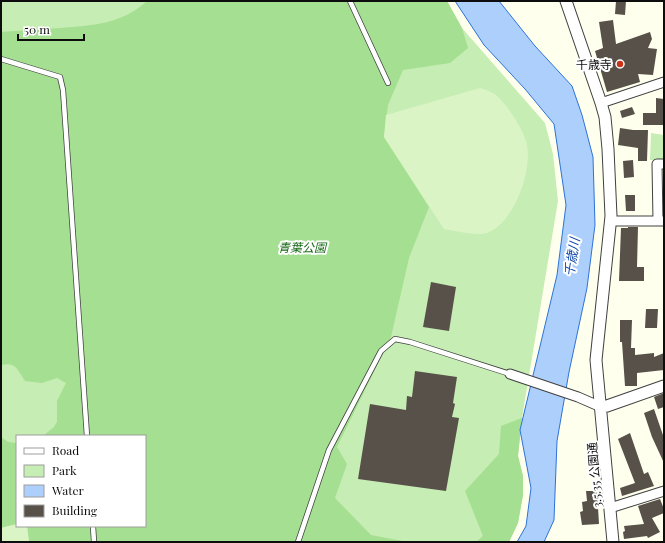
<svg xmlns="http://www.w3.org/2000/svg" width="665" height="543" font-family="'Playfair Display','Noto Sans JP',serif">
  <style>
    .green { fill: #c6edb3; fill-rule: evenodd }
    .forest { fill: #a5df91 }
    .pitch { fill: #dbf4c6 }
    .water { fill: #adcffc; stroke: #2d73d9 }
    .building { fill: #575149 }
    .lines { fill: none; stroke-linecap: round; stroke-linejoin: round }
    .service-casing { stroke: #404040; stroke-width: 6 }
    .minor-casing { stroke: #404040; stroke-width: 11 }
    .tertiary-casing { stroke: #404040; stroke-width: 13 }
    .service { stroke: #fff; stroke-width: 4.5 }
    .minor { stroke: #fff; stroke-width: 9 }
    .tertiary { stroke: #fff; stroke-width: 11 }
    .poi-dot { fill: #ca3319; stroke: #fff; stroke-width: 1.5 }
    .labels { text-anchor: middle; dominant-baseline: central; stroke-width: 4; stroke-linejoin: round; paint-order: stroke }
    .poi-label { font-size: 12px; fill: #0d0d0d; stroke: #fff; text-anchor: end }
    .park-label { font-size: 12px; font-style: italic; fill: #196b18; stroke: #fff }
    .street-label { font-size: 12px; fill: #0d0d0d; stroke: #fff }
    .water-label { font-size: 13px; font-style: italic; fill: #0b46ab; stroke: #fff }
  </style>
  <rect width="100%" height="100%" fill="#ffe"/>
  <!-- green -->
  <path class="green" d="M 1,1 L 447,1 L 462,28 L 545,123 L 553,154 L 558,201 L 522,418 L 518,456 L 523,476 L 523,495 L 518,523 L 509,542 L 1,542 ZM 17,436 L 145,436 L 145,526 L 17,526 Z
    M 651,133 L 664,135 L 664,160 L 650,160 Z"/>
  <!-- forest -->
  <path class="forest" d="M 147,1 L 447,1 L 462,28 L 468,48 L 450,63 L 403,70 L 388,105 L 384,137 L 429,207 L 409,258 L 391,337 L 337,447 L 347,464 L 335,498 L 371,535 L 408,542 L 29,542 L 27,526 L 145,526 L 145,436 L 43,436 L 54,427 L 57,422 L 57,401 L 66,383 L 57,378 L 42,383 L 25,381 C 17,369 16,362 1,365 L 1,32 C 21,31 40,29 60,28 C 93,25 120,25 147,1 Z
    M 522,418 L 518,456 L 523,476 L 523,495 L 518,523 L 509,542 L 476,542 L 483,536 L 465,491 L 499,454 L 501,426 Z
    M 1,437 L 8,442 L 17,443 L 17,524 L 1,528 Z"/>
  <!-- pitch -->
  <path class="pitch" d="M 480,88 C 486,90 493,92 497,96 C 508,106 524,130 527,145 C 532,172 514,223 487,233 C 477,236 455,231 444,229 L 384,137 L 386,115 Z
    M 17,524 L 17,526 L 27,526 L 29,542 L 1,542 L 1,528 Z"/>
  <!-- water -->
  <path class="water" d="M 455,1 L 499,1 L 535,46 L 572,86 L 582,115 L 593,157 L 595,225 L 587,288 L 569,372 L 557,441 L 554,520 L 544,542 L 517,542 L 526,526 L 531,488 L 520,430 L 557,275 L 566,205 L 554,124 L 525,89 L 484,45 Z"/>
  <!-- building -->
  <path class="building" d="M 616,1 L 626,1 L 625,15 L 615,14 Z
    M 613,20 L 616,44 L 650,32 L 652,39 L 648,48 L 657,49 L 653,75 L 638,74 L 640,82 L 607,92 L 595,51 L 603,48 L 599,22 Z
    M 656,98 L 664,99 L 664,125 L 643,125 L 643,113 L 656,113 Z
    M 632,107 L 635,114 L 622,118 L 620,111 Z
    M 620,128 L 633,130 L 648,130 L 647,161 L 638,161 L 638,148 L 618,145 Z
    M 633,160 L 634,177 L 624,178 L 623,161 Z
    M 625,195 L 635,195 L 635,211 L 626,211 Z
    M 628,227 L 638,227 L 637,267 L 644,267 L 644,281 L 619,281 L 621,228 L 628,228 Z
    M 431,282 L 456,287 L 449,331 L 423,327 Z
    M 646,309 L 658,309 L 657,328 L 645,328 Z
    M 620,320 L 632,320 L 631,348 L 635,348 L 635,355 L 654,353 L 654,357 L 664,353 L 664,370 L 637,373 L 637,386 L 625,386 L 622,342 L 620,342 Z
    M 415,371 L 457,377 L 453,403 L 455,404 L 452,417 L 459,418 L 446,491 L 358,479 L 370,404 L 406,410 L 407,396 L 412,397 Z
    M 664,393 L 664,407 L 658,409 L 654,397 Z
    M 654,409 L 664,438 L 664,463 L 652,437 L 644,413 Z
    M 630,433 L 644,474 L 648,472 L 654,486 L 622,496 L 620,488 L 635,483 L 618,439 Z
    M 586,491 L 597,491 L 599,524 L 582,525 L 580,512 L 583,511 L 582,502 L 587,501 Z
    M 660,499 L 664,509 L 664,513 L 652,518 L 660,532 L 648,538 L 647,536 L 624,539 L 623,532 L 625,531 L 624,526 L 644,524 L 638,506 Z"/>
  <g class="lines">
    <defs>
      <path id="service" d="M 350,1 L 388,83
        M 1,59 L 60,77 L 63,90 L 87,436
        M 93,526 L 94,542
        M 298,542 L 329,450 L 381,351 L 395,339 L 410,342 L 510,374"/>
      <path id="minor" d="M 601,103 L 664,82
        M 611,221 L 664,221
        M 658,221 L 657,164 L 664,164
        M 510,374 L 578,397 L 601,407
        M 610,508 L 664,491"/>
      <path id="tertiary" d="M 566,1 L 601,103 L 605,117 L 608,149 L 611,216 L 596,360 L 613,542
        M 601,407 L 607,406 L 664,386"/>
    </defs>
    <!-- service casing -->
    <use href="#service" class="service-casing"/>
    <!-- minor casing -->
    <use href="#minor" class="minor-casing"/>
    <!-- tertiary casing -->
    <use href="#tertiary" class="tertiary-casing"/>
    <!-- service -->
    <use href="#service" class="service"/>
    <!-- minor -->
    <use href="#minor" class="minor"/>
    <!-- tertiary -->
    <use href="#tertiary" class="tertiary"/>
  </g>
  <!-- markers -->
  <circle class="poi-dot" cx="620" cy="64" r="4"/>
  <g class="labels">
    <!-- poi labels -->
    <g class="poi-label">
      <text x="612" y="64">千歳寺</text>
    </g>
    <!-- park labels -->
    <g class="park-label">
      <text x="302" y="247">青葉公園</text>
    </g>
    <!-- street labels -->
    <g class="street-label">
      <text transform="translate(594 475) rotate(-95)">3.5.35 公園通</text>
    </g>
    <!-- water labels -->
    <g class="water-label">
      <text transform="translate(571 257) rotate(-81)">千歳川</text>
    </g>
  </g>
  <!-- border -->
  <rect width="665" height="543" fill="none" stroke="#0d0d0d" stroke-width="4"/>
  <!-- legend -->
  <rect x="16" y="435" width="130" height="92" fill="#ffffff" stroke="#9e9e9e"/>
  <rect x="24" y="448" width="20" height="6" fill="#ffffff" stroke="#9e9e9e"/>
  <text x="52" y="455" font-size="12" fill="#0d0d0d">Road</text>
  <rect x="24" y="465" width="20" height="12" fill="#c6edb3" stroke="#9e9e9e"/>
  <text x="52" y="475" font-size="12" fill="#0d0d0d">Park</text>
  <rect x="24" y="485" width="20" height="12" fill="#adcffc" stroke="#9e9e9e"/>
  <text x="52" y="495" font-size="12" fill="#0d0d0d">Water</text>
  <rect x="24" y="505" width="20" height="12" fill="#575149" stroke="#9e9e9e"/>
  <text x="52" y="515" font-size="12" fill="#0d0d0d">Building</text>
  <!-- scale -->
  <path d="M18 34v6h66v-6" fill="none" stroke="#0d0d0d" stroke-width="2"/>
  <text x="24" y="34" font-size="12" fill="#0d0d0d" stroke="#ffffff" stroke-width="3" paint-order="stroke">50 m</text>
</svg>
